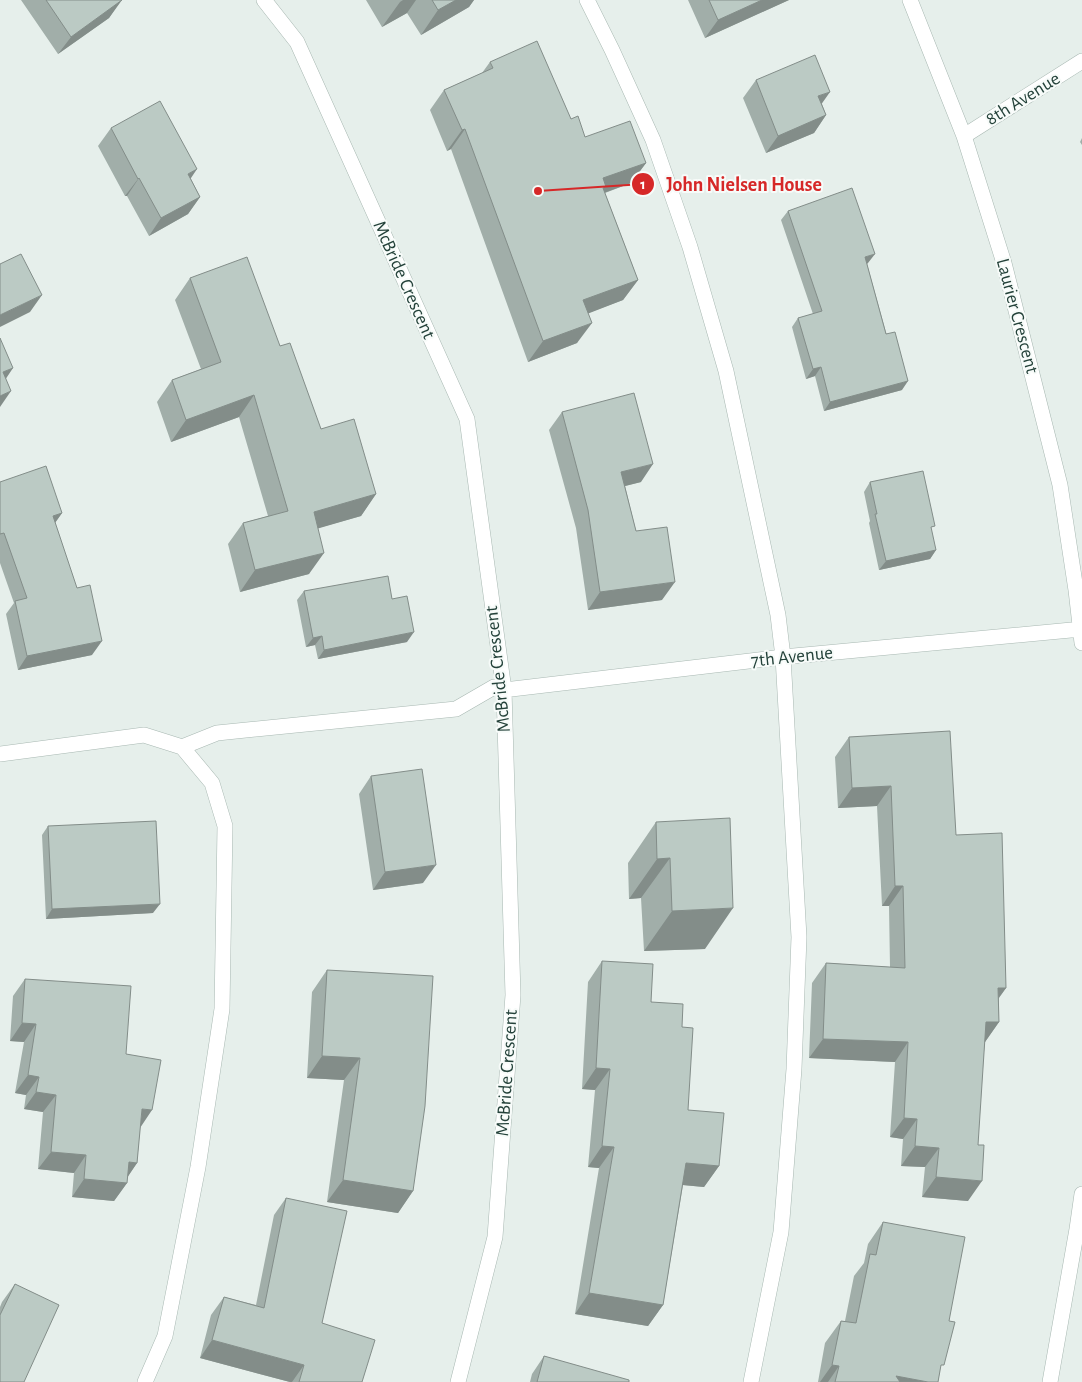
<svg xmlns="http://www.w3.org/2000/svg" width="1082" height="1382" font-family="'Alegreya Sans',sans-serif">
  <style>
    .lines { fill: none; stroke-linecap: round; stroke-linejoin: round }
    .lane-casing { stroke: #a8b8b2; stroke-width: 16 }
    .street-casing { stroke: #a8b8b2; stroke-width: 16 }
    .lane { stroke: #fff; stroke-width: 15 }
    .street { stroke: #fff; stroke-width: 15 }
    .wall { fill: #a1aea9 }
    .shaded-wall { fill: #838d89 }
    .building { fill: #bbcac4; stroke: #838d89 }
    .labels { text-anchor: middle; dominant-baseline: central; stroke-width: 4; stroke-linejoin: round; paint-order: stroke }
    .street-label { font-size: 19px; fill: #24423a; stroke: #f7fbf9 }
    .leader { fill: none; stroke: #d62828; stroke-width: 2 }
    .callout-dot { fill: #d62828; stroke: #f7fbf9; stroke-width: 2 }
    .mark-label { font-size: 15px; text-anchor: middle; font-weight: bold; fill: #fff }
    .callout-label { font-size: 20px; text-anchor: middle; font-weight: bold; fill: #d62828; stroke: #f7fbf9; stroke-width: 4; stroke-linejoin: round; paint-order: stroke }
  </style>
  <rect width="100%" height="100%" fill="#e6efeb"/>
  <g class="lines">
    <defs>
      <path id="lane" d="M 587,0 L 612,50 L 653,140 L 690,247 L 726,371 L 778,615 L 783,657 L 799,937 L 794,1069 L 781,1232 L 751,1382
        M 182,747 L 217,733 L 456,709 L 494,687 L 504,690
        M 0,754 L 144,735 L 182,747 L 212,783 L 225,826 L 222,1009 L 198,1167 L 165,1336 L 145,1382"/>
      <path id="street" d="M 264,0 L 297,42 L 467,419 L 504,690 L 513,995 L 495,1237 L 458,1382
        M 910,0 L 964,136 L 1004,263 L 1060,485 L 1076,590 L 1082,643
        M 964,136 L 1082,61
        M 504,690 L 783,657 L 1082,629
        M 1050,1382 L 1077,1229 L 1082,1194"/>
    </defs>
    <!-- lane casing -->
    <use href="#lane" class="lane-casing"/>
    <!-- street casing -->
    <use href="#street" class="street-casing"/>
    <!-- lane -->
    <use href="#lane" class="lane"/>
    <!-- street -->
    <use href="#street" class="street"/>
  </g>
  <!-- wall -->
  <path class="wall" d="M 21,0 L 121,0 L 109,18 L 58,54 Z
    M 366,0 L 474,0 L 469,7 L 421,35 L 407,13 L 382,27 Z
    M 688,0 L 789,0 L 705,38 Z
    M 490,62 L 571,119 L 585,137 L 646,163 L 631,183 L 605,193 L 638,280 L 623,300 L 588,313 L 577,343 L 528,362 L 451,149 L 447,151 L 430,110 L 444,90 L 482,73 Z
    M 756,80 L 822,104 L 826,115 L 814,133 L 766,153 L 743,98 Z
    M 111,128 L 191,179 L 200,197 L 188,214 L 149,236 L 127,196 L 125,196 L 98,146 Z
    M 1082,138 L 1082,145 L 1080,142 Z
    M 788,211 L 868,263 L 867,264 L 902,390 L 824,411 L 815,376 L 806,379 L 792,327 L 798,318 L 813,314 L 781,220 Z
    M 190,278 L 280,346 L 321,429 L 376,494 L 361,516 L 318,528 L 309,574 L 240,592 L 228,544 L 243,523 L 268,516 L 239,417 L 171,442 L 157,402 L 172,380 L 201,369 L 175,300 Z
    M 562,412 L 641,482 L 625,486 L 636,531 L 662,600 L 588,610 L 576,528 L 549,430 Z
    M 0,482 L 62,513 L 55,523 L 92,655 L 18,670 L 6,614 L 14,603 L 0,563 Z
    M 870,482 L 936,550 L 930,559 L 879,570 L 869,523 L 870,521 L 864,492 Z
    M 304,591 L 392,599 L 407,642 L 318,659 L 315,645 L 306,647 L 297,600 Z
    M 849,737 L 956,835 L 1006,988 L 999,998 L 999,1022 L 985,1042 L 968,1201 L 922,1197 L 925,1167 L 901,1166 L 903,1139 L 890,1137 L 895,1062 L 809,1058 L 812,983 L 826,963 L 890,967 L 889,906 L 882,906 L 877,806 L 838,808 L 835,757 Z
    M 371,776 L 423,883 L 373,890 L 359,794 Z
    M 656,822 L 705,949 L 644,951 L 641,898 L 629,899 L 628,863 Z
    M 48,826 L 153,913 L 46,919 L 42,835 Z
    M 602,961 L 682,1027 L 688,1110 L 719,1166 L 704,1187 L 683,1185 L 663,1305 L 648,1326 L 575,1314 L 599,1168 L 588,1167 L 595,1090 L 582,1089 L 588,982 Z
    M 327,970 L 413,1191 L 398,1213 L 327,1202 L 344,1080 L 307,1078 L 312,992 Z
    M 25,979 L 126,1054 L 140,1128 L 137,1163 L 127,1177 L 127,1183 L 114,1201 L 72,1197 L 74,1173 L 38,1169 L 43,1112 L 24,1109 L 26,1095 L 15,1093 L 24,1042 L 10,1041 L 13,996 Z
    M 286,1198 L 322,1323 L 362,1382 L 290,1382 L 200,1358 L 211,1315 L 224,1297 L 256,1305 L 274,1215 Z
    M 883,1222 L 940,1370 L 938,1382 L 818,1382 L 825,1343 L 841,1321 L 845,1321 L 854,1276 L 864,1263 L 868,1244 Z
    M 15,1284 L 0,1382 L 0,1307 L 2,1302 Z
    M 544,1356 L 629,1382 L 530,1382 L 532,1374 Z"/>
  <!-- shaded-wall -->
  <path class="shaded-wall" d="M 122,0 L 109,18 L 58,54 L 71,37 Z
    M 403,0 L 416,0 L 407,13 L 382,27 L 400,2 Z
    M 456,0 L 474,0 L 469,7 L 421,35 L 438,10 Z
    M 762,0 L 789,0 L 705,38 L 718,20 Z
    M 830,92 L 818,109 L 818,96 Z
    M 826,115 L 814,133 L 766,153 L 778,136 Z
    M 465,129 L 451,149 L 447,151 L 462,130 Z
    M 646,163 L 631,183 L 601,194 L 603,178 Z
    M 197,169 L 185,187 L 188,174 Z
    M 139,178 L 127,196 L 125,196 L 138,179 Z
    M 200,197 L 188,214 L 149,236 L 161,218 Z
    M 875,254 L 868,263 L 859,266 L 865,257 Z
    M 638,280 L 623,300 L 569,321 L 583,300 Z
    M 42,295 L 30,312 L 0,327 L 0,315 Z
    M 592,323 L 577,343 L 528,362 L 543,341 Z
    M 821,367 L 815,376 L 806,379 L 813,369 Z
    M 13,368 L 1,386 L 3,372 Z
    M 908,381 L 902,390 L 824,411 L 830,402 Z
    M 11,391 L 0,407 L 0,396 Z
    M 254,395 L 239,417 L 171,442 L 186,420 Z
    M 653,464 L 641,482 L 609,490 L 621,472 Z
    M 376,494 L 361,516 L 299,534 L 314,512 Z
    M 62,513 L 52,527 L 53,516 Z
    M 936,550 L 930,559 L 879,570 L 886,561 Z
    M 324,553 L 309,574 L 240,592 L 255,570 Z
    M 675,582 L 662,600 L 588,610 L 600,592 Z
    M 414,632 L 407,642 L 318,659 L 324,650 Z
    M 322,636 L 315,645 L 306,647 L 313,638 Z
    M 102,641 L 92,655 L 18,670 L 27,656 Z
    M 891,786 L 877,806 L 838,808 L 852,788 Z
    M 670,858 L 641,898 L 629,899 L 657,859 Z
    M 436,865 L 423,883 L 373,890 L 385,872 Z
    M 895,886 L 903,886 L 889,906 L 882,906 Z
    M 160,904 L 153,913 L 46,919 L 52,909 Z
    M 733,908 L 705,949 L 644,951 L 672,911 Z
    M 998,988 L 1006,988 L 992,1007 Z
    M 986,1022 L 999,1022 L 985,1042 L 972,1042 Z
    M 22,1023 L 36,1024 L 24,1042 L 10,1041 Z
    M 823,1039 L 908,1042 L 895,1062 L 809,1058 Z
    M 322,1056 L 360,1058 L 344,1080 L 307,1078 Z
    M 596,1068 L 610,1069 L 595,1090 L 582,1089 Z
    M 28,1075 L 39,1077 L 26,1095 L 15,1093 Z
    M 36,1092 L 56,1095 L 43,1112 L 24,1109 Z
    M 142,1109 L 152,1110 L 140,1128 Z
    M 904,1118 L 917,1119 L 903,1139 L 890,1137 Z
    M 602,1146 L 614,1147 L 599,1168 L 588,1167 Z
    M 915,1146 L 939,1148 L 925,1167 L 901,1166 Z
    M 51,1152 L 86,1155 L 74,1173 L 38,1169 Z
    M 129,1162 L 137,1163 L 125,1181 Z
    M 686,1163 L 719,1166 L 704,1187 L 672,1184 Z
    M 936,1177 L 982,1181 L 968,1201 L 922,1197 Z
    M 84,1179 L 127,1183 L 114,1201 L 72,1197 Z
    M 343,1180 L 413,1191 L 398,1213 L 327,1202 Z
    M 589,1293 L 663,1305 L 648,1326 L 575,1314 Z
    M 212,1340 L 304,1365 L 292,1382 L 290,1382 L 200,1358 Z
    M 832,1365 L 839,1366 L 828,1382 L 820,1382 Z
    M 896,1376 L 928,1382 L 892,1382 Z"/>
  <!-- building -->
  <path class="building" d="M 46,0 L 122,0 L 71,37 Z
    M 432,0 L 456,0 L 438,10 Z
    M 709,0 L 762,0 L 718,20 Z
    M 537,41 L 571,119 L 578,116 L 585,137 L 630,121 L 646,163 L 603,178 L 606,187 L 603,188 L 638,280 L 583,300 L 592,323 L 543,341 L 465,129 L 462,130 L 444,90 L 493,68 L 490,62 Z
    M 815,55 L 830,92 L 818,96 L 826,115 L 778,136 L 756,80 Z
    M 160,101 L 197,169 L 188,174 L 200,197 L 161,218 L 139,178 L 138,179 L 111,128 Z
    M 852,188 L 875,254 L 865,257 L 886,334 L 895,332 L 908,381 L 830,402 L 821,367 L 813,369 L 798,318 L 822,311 L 788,211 Z
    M 21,254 L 42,295 L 0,315 L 0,264 Z
    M 247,257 L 280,346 L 290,343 L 321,429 L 354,419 L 376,494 L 314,512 L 324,553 L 255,570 L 243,523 L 288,511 L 254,395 L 186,420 L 172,380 L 221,362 L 190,278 Z
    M 0,338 L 13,368 L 3,372 L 11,391 L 0,396 Z
    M 634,393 L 653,464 L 621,472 L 636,531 L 667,527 L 675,582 L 600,592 L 588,510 L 562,412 Z
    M 46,466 L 62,513 L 53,516 L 77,588 L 90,585 L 102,641 L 27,656 L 15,601 L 27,598 L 4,533 L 0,534 L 0,482 Z
    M 923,471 L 935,526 L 931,527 L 936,550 L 886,561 L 875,514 L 877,514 L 870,482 Z
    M 388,576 L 392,599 L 407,596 L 414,632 L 324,650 L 322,636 L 313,638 L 304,591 Z
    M 950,731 L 956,835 L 1002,833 L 1006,988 L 998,988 L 999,1022 L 986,1022 L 978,1145 L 984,1145 L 982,1181 L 936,1177 L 939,1148 L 915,1146 L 917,1119 L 904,1118 L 908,1042 L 823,1039 L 826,963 L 905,968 L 903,886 L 895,886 L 891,786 L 852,788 L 849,737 Z
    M 422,769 L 436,865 L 385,872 L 371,776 Z
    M 730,818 L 733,908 L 672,911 L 670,858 L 657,859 L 656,822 Z
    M 156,821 L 160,904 L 52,909 L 48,826 Z
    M 602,961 L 653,964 L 651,1002 L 683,1004 L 682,1027 L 693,1028 L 688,1110 L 724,1113 L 719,1166 L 686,1163 L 663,1305 L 589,1293 L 614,1147 L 602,1146 L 610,1069 L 596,1068 Z
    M 327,970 L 433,976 L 425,1106 L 413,1191 L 343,1180 L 360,1058 L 322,1056 Z
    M 25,979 L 131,986 L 126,1054 L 161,1060 L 152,1110 L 142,1109 L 137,1163 L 129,1162 L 127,1183 L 84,1179 L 86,1155 L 51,1152 L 56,1095 L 36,1092 L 39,1077 L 28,1075 L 36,1024 L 22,1023 Z
    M 286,1198 L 347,1211 L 322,1323 L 375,1340 L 362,1382 L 299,1382 L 304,1365 L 212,1340 L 224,1297 L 264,1308 Z
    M 883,1222 L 965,1237 L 949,1321 L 955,1322 L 944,1365 L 941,1365 L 938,1382 L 928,1382 L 896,1376 L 900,1382 L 835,1382 L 839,1366 L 832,1365 L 841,1321 L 856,1323 L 870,1254 L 876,1255 Z
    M 15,1284 L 59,1305 L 24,1382 L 0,1382 L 0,1315 Z
    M 544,1356 L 629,1380 L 629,1382 L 537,1382 Z"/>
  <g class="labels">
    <!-- street labels -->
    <g class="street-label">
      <text transform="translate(1023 99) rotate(-32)">8th Avenue</text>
      <text transform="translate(404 280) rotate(66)">McBride Crescent</text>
      <text transform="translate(1017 316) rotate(75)">Laurier Crescent</text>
      <text transform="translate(792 657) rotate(-6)">7th Avenue</text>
      <text transform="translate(498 669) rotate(-96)">McBride Crescent</text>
      <text transform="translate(507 1073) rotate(-86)">McBride Crescent</text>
    </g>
  </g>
  <!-- callouts -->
  <path class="leader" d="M538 191L643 184"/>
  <g class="callout-dot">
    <circle cx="538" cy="191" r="5"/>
    <circle cx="643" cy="184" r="12"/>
  </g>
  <g class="mark-label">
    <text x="643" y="189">1</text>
  </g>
  <g class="callout-label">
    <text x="744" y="191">John Nielsen House</text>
  </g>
</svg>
